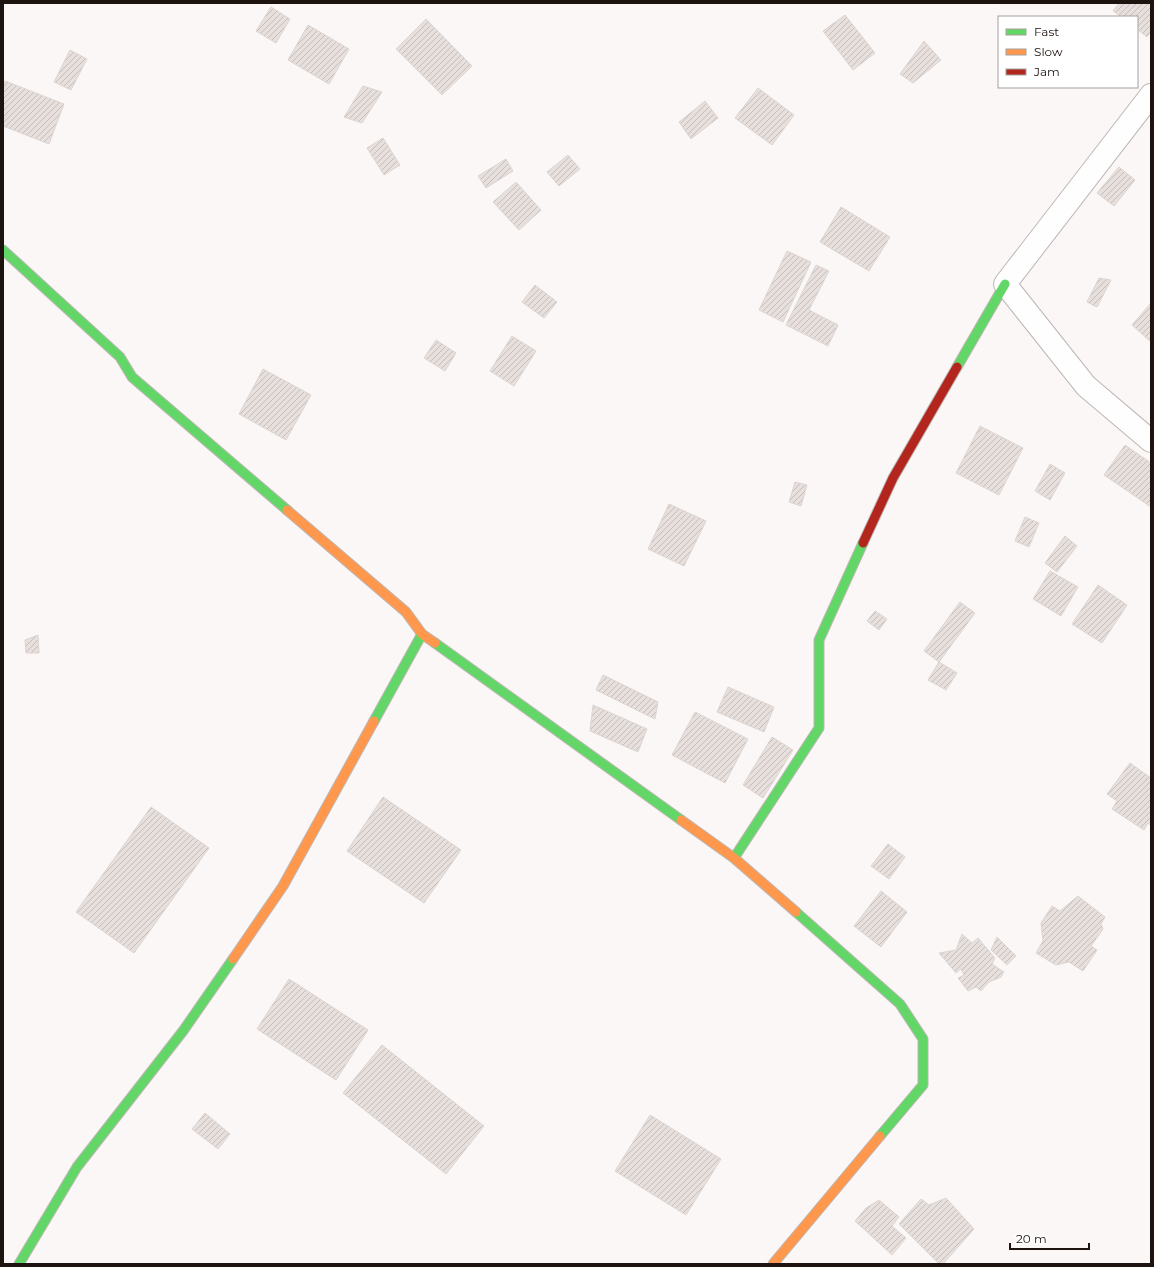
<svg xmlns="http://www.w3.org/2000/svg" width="1154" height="1267" font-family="Montserrat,sans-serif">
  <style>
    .building { fill: url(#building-hatch); stroke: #dcd5d2 }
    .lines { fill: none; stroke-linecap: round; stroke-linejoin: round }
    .street-casing { stroke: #bdb7b4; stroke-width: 24 }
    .fast-casing { stroke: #bdb7b4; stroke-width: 11 }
    .slow-casing { stroke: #bdb7b4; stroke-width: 11 }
    .jam-casing { stroke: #bdb7b4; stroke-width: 11 }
    .street { stroke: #fefefe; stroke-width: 22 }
    .fast { stroke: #63d668; stroke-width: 9 }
    .slow { stroke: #ff974d; stroke-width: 9 }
    .jam { stroke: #b3261e; stroke-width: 9 }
  </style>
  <defs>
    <pattern id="building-hatch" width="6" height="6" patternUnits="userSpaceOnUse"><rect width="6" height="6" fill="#e6dfdc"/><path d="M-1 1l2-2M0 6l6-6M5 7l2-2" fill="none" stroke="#c5bebc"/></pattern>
  </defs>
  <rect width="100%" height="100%" fill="#faf7f6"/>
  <!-- building -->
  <path class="building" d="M 1119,3 L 1151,3 L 1151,31 L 1147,37 L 1137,29 L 1137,17 L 1122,17 L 1113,11 Z
    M 271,7 L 290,19 L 276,43 L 256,31 Z
    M 845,15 L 875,53 L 853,70 L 823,31 Z
    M 426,19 L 472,66 L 442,95 L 396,49 Z
    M 308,25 L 349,49 L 329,84 L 288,60 Z
    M 924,41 L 941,60 L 913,83 L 900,74 Z
    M 70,50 L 87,59 L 71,90 L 54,82 Z
    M 5,81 L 64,104 L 49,144 L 3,126 L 3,88 Z
    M 363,86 L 382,92 L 362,123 L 344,117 Z
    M 758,88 L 794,115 L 772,145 L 735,118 Z
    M 705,101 L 718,118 L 691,139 L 679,122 Z
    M 383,138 L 400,165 L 384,175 L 367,148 Z
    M 568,155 L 580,169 L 559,186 L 547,172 Z
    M 506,159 L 513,171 L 486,188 L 478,176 Z
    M 1119,167 L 1135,180 L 1114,206 L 1097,193 Z
    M 516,182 L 541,210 L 519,230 L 493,202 Z
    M 841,207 L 890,237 L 869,271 L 820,242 Z
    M 787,251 L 811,262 L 783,322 L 759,310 Z
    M 816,265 L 829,271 L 809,310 L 838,325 L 828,346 L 786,325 Z
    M 1099,278 L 1111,280 L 1097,307 L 1087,302 Z
    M 535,285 L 557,302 L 544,318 L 522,302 Z
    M 1151,303 L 1151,342 L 1132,325 Z
    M 512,336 L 536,351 L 514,386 L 490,371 Z
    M 436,340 L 456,353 L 445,371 L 424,358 Z
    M 263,369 L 311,395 L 286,440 L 239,414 Z
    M 980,426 L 1023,448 L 999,495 L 956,473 Z
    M 1125,445 L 1151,463 L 1151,507 L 1104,475 Z
    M 1050,464 L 1065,473 L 1050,500 L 1035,491 Z
    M 795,482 L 807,485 L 801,506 L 789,502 Z
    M 669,504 L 706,521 L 684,566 L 648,549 Z
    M 1025,517 L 1039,523 L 1029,547 L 1015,541 Z
    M 1065,536 L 1077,546 L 1057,572 L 1045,563 Z
    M 1050,571 L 1078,587 L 1061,616 L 1033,599 Z
    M 1098,585 L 1127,605 L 1102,643 L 1072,624 Z
    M 960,602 L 975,613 L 939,662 L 924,651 Z
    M 875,611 L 887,619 L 879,630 L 867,621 Z
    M 38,635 L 39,653 L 26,653 L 25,640 Z
    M 939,662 L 957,673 L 946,690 L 928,680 Z
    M 603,675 L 658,702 L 655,719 L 596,690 Z
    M 728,687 L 774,707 L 764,732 L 717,712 Z
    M 593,705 L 647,729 L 638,752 L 590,731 Z
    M 695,712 L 748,739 L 725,783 L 672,755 Z
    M 772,737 L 793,750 L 763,798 L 743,785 Z
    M 1130,763 L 1151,778 L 1151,826 L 1148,823 L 1144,830 L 1112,809 L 1117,801 L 1107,794 Z
    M 383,797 L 461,850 L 424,903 L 347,851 Z
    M 151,807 L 209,848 L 134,953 L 76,912 Z
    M 888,844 L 905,857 L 889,879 L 871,866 Z
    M 881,891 L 907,912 L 881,947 L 854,926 Z
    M 1078,896 L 1105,917 L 1101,924 L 1103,929 L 1091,946 L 1097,950 L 1083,971 L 1069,962 L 1056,965 L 1036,953 L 1043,941 L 1041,923 L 1052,906 L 1060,911 Z
    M 962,934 L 972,943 L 978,938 L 995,958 L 992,964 L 1004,972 L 1001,977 L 989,982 L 981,991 L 976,987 L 968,991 L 958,978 L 964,975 L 961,969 L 956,973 L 939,953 L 956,950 Z
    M 997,937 L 1016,956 L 1007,965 L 991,950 Z
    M 289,979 L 368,1030 L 336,1080 L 257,1029 Z
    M 382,1045 L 484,1126 L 446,1174 L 343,1093 Z
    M 205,1113 L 230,1134 L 218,1149 L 192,1129 Z
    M 650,1115 L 721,1159 L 686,1215 L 615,1171 Z
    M 946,1198 L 974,1229 L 943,1264 L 939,1264 L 899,1224 L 921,1199 L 929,1205 Z
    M 879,1200 L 899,1217 L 892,1226 L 906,1238 L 892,1255 L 855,1221 L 866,1208 Z"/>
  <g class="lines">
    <defs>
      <path id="street" d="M 1151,95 L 1005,284 L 1086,386 L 1151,441"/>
      <path id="fast" d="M 3,250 L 120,357 L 132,377 L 287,510
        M 957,367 L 1005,284
        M 435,643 L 681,820
        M 374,721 L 422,634
        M 734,858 L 819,728 L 819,640 L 863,543
        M 796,912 L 900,1004 L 923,1039 L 923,1085 L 880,1136
        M 19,1264 L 77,1167 L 183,1031 L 233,959"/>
      <path id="slow" d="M 287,510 L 406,612 L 422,634 L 435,643
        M 681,820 L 734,858 L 796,912
        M 233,959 L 283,886 L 374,721
        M 773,1264 L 880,1136"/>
      <path id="jam" d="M 863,543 L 893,478 L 957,367"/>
    </defs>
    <!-- street casing -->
    <use href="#street" class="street-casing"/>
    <!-- fast casing -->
    <use href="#fast" class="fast-casing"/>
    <!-- slow casing -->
    <use href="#slow" class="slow-casing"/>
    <!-- jam casing -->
    <use href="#jam" class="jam-casing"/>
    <!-- street -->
    <use href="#street" class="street"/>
    <!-- fast -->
    <use href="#fast" class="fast"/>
    <!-- slow -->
    <use href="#slow" class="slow"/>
    <!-- jam -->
    <use href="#jam" class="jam"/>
  </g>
  <!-- border -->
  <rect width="1154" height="1267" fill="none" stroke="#1d130f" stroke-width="8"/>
  <!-- legend -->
  <rect x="998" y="16" width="140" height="72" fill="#ffffff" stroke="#a5a19f"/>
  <rect x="1006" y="29" width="20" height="6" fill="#63d668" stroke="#a5a19f"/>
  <text x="1034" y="36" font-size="12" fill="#1d130f">Fast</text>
  <rect x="1006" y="49" width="20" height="6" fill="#ff974d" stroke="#a5a19f"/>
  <text x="1034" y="56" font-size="12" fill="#1d130f">Slow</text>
  <rect x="1006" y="69" width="20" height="6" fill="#b3261e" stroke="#a5a19f"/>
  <text x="1034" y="76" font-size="12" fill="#1d130f">Jam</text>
  <!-- scale -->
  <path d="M1010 1243v6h79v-6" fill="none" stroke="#1d130f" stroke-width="2"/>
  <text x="1016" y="1243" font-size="12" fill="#1d130f" stroke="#ffffff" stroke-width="3" paint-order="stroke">20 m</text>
</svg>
